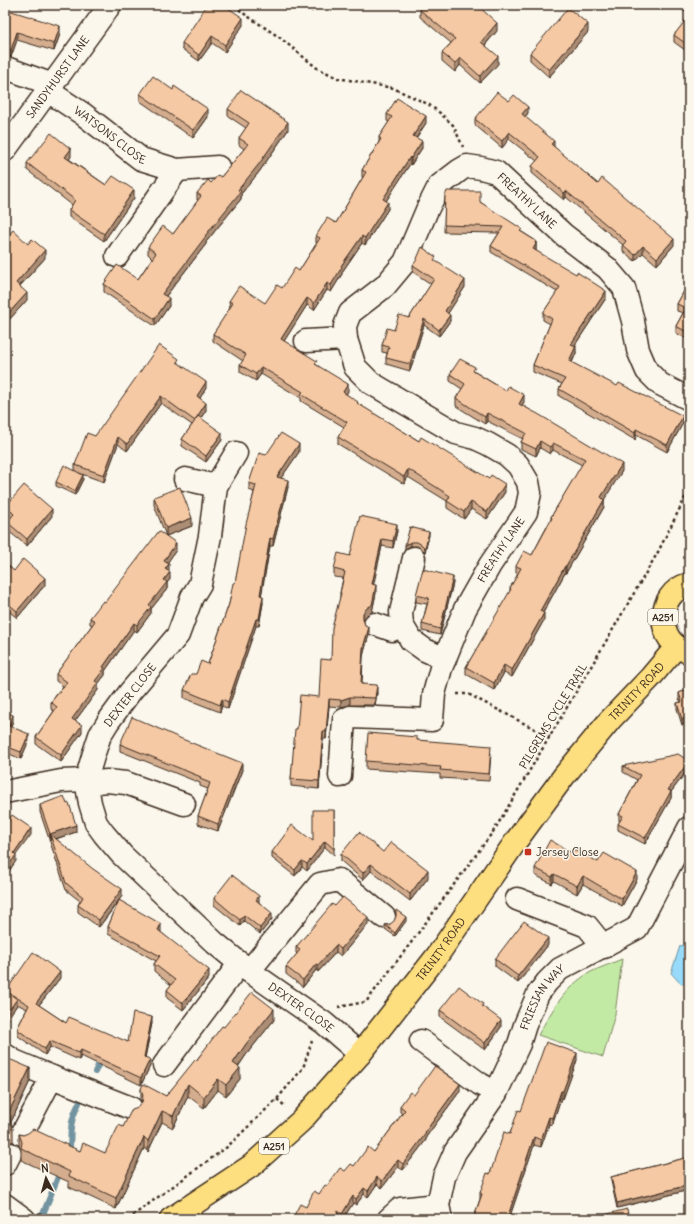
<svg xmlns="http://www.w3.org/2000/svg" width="694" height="1224" font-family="Delius,sans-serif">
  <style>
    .green { fill: #c2eaa5; stroke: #7e8a62 }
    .water { fill: #97daf9; stroke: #7294a1 }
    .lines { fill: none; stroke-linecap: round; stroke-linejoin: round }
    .stream { stroke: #7294a1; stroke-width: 6 }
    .minor-casing { stroke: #3b2a1e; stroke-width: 25 }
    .major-casing { stroke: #3b2a1e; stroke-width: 25 }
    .path { stroke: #3b2a1e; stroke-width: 2.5; stroke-dasharray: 3 3; stroke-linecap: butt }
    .minor { stroke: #fbf7ec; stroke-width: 22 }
    .major { stroke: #fddf80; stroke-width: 22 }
    .wall { fill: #d4ad8e; stroke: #3b2a1e }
    .shaded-wall { fill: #ac8d74; stroke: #3b2a1e }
    .building { fill: #f6c9a5; stroke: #3b2a1e }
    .poi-dot { fill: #c8321e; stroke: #fbf7ec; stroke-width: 1.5 }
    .labels { text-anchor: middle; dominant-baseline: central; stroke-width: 3; stroke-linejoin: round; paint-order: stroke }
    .shield { fill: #fbf7ec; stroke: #75685c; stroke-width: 1 }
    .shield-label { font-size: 10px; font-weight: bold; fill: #3b2a1e }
    .street-label { font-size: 11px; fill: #3b2a1e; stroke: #fbf7ec }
    .poi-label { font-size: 11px; fill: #3b2a1e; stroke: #fbf7ec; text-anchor: start }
  </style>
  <rect width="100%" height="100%" fill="#fbf7ec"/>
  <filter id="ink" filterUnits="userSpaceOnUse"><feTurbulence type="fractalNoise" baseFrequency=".025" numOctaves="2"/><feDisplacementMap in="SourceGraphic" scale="8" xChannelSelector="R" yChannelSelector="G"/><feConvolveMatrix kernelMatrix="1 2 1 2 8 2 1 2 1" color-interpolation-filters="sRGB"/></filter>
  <g filter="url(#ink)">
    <!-- green -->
    <path class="green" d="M 622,959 L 615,1014 L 603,1057 L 538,1035 C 553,1009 567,983 595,970 C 604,966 613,963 622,959 Z"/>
    <!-- water -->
    <path class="water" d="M 689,944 L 689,983 L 681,984 L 671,973 L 680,946 Z"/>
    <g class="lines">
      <!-- stream -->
      <path class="stream" d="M 95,1072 L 101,1059
        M 69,1153 C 71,1145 70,1136 71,1128 C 72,1118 75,1111 79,1103
        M 41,1219 L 58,1177"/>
      <defs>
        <g id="minor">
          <path d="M 9,69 L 53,85"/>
          <path id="s1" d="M 48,91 L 83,114 L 141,159 L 177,170 L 218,167"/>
          <path id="s2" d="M 5,150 L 110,5"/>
          <path d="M 117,256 L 177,170"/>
          <path d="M 306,341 L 346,339"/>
          <path id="s3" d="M 236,453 L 216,486 L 210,536 L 200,584 L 192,597 L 178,635 L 130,692 L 108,722 L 100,735 L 94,753 L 86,780 L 90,803 L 96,823 L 104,834 L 122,855 L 215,943 L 249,971 L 324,1023 L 360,1054"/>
          <path d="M 185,479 L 216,486"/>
          <path d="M 414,558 L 401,612 L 402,625 L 411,640 L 425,650 L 445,659"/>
          <path d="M 375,624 L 392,630 L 402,625"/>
          <path id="s4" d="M 340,776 L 344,720 L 350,717 L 432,720 L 434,694 L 441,668 L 465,609 L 490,565 L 526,512 L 530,493 L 528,482 L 518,465 L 507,455 L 488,444 L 475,438 L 456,433 L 371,383 L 355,367 L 346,339 L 345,326 L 350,313 L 385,286 L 405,262 L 427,210 L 439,186 L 460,170 L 467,166 L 481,168 L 496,172 L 564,235 L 607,268 L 624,288 L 633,321 L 638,350 L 647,371 L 660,384 L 689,399"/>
          <path d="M 87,783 L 107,781 L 126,783 L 184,804"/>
          <path d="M 5,792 L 61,781 L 86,780"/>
          <path d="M 517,899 L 587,926 L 604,947"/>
          <path d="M 249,971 L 320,884 L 339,880 L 384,917"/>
          <path d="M 421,1041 L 480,1084 L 496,1093"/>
          <path d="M 5,1055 L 14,1061 L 52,1077 L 131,1108"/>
          <path d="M 164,1065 L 240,963"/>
          <path d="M 22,1134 L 52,1077"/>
          <path d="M 5,1164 L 10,1154"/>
          <path d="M 5,1205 L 24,1219"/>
          <path d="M 389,1219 L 400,1209 L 438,1205"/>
          <path id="s5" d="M 441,1219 L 438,1205 L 444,1177 L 455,1152 L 496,1093 L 519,1044 L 525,1025 L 538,994 L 547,982 L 560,969 L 637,928 L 689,828"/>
        </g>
        <g id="major">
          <path d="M 689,584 C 655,593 655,644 689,652"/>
          <path id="s6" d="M 171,1219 L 251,1166 L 301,1121 L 360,1054 L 437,956 L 516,841 L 564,776 L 610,720 L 650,678 L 677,646"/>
        </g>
      </defs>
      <!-- minor casing -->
      <use href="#minor" class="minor-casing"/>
      <!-- major casing -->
      <use href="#major" class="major-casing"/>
      <!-- path -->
      <path class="path" d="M 235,5 L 243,13 L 279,37 L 317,68 L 338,78 L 393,88 L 428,104 L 440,113 L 453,125 L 463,147
        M 457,694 L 468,694 L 550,737
        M 338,1007 L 366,1002 L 413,940 L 495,829 L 605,643 L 658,552 L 689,490
        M 277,1099 L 286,1107
        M 128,1219 L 227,1147 L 277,1099 L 303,1068 L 312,1041
        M 682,1219 L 689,1217"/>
      <!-- minor -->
      <use href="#minor" class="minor"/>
      <!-- major -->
      <use href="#major" class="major"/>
    </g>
    <!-- wall -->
    <path class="wall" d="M 304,5 L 319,5 L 312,12 Z
      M 676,5 L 689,5 L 689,15 Z
      M 5,9 L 60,34 L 54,51 L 17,40 L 11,57 L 5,55 Z
      M 420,10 L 497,31 L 485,45 L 498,64 L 480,83 L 460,65 L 455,72 L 442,61 L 442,53 L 451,43 L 420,17 Z
      M 689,17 L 689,53 L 674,42 L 674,35 Z
      M 243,25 L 225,52 L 212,43 L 199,61 L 182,49 L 182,43 Z
      M 588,32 L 549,77 L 530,60 L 530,53 Z
      M 140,94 L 208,117 L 193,138 L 140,101 Z
      M 509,101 L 528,113 L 525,117 L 554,147 L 598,184 L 674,245 L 657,265 L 643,253 L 635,261 L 623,251 L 623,245 L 566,197 L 564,200 L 532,173 L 532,166 L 537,161 L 509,139 L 502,148 L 475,125 L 475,119 Z
      M 228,109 L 288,130 L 259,172 L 241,194 L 241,199 L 206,242 L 206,244 L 166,296 L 169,306 L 155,326 L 104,292 L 104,284 L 138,279 L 152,258 L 148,254 L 148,247 L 173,234 L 198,201 L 197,200 L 197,193 L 211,183 L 221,177 L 244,149 L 239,145 L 239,138 L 246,128 L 228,116 Z
      M 387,114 L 426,123 L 416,138 L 422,148 L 411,165 L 410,164 L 386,201 L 388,209 L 365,245 L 362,243 L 342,272 L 342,274 L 331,292 L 327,290 L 314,310 L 307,305 L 284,341 L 317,365 L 348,391 L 346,394 L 358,404 L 419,441 L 505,492 L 487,519 L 471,509 L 464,519 L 447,508 L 447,501 L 408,477 L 404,484 L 338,444 L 338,437 L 344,427 L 301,401 L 301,398 L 261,374 L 256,381 L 240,372 L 240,365 L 243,361 L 213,341 L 213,334 L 230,309 L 229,301 L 265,303 L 282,288 L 299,271 L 317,243 L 316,243 L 316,236 L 336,223 L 363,177 L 362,177 L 362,170 L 379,142 L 379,137 L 389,122 L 387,121 Z
      M 71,157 L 69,159 L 106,185 L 134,198 L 104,241 L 69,217 L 69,210 L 72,205 L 27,170 L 27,163 Z
      M 445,196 L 480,202 L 522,232 L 536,241 L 536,251 L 606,298 L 575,345 L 576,353 L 572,363 L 683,423 L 667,452 L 636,435 L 635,440 L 559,396 L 559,389 L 562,384 L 533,372 L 533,365 L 550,324 L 543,320 L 543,313 L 557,292 L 491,252 L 491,246 L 499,233 L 444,232 Z
      M 5,239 L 45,258 L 20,286 L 27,300 L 7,322 L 5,320 Z
      M 436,262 L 465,287 L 448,313 L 450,321 L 439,336 L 424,325 L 410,371 L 386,364 L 386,358 L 387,353 L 382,352 L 382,345 L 394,330 L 409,318 L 431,284 L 413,272 L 413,265 Z
      M 689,282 L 689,340 L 676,333 L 676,326 L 683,313 L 677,311 L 677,304 Z
      M 179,364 L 206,388 L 200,398 L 206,410 L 201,418 L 222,440 L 206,462 L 182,446 L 182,439 L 192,425 L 161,403 L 127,451 L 118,444 L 104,482 L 79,473 L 83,479 L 75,495 L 56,486 L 56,482 L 75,471 L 75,465 L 95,436 Z
      M 475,372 L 524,402 L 522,405 L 622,471 L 604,499 L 604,507 L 566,573 L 565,573 L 543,613 L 544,620 L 512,677 L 504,673 L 494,690 L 466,674 L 466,667 L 510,592 L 510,588 L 518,574 L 516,573 L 516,566 L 532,555 L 551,519 L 551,517 L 582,465 L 553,450 L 550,454 L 540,448 L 536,456 L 521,449 L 521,442 L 523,439 L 487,421 L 485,424 L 456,406 L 456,398 L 462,389 L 450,381 L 450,374 Z
      M 299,452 L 281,478 L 288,487 L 273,546 L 270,546 L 261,596 L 263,603 L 259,626 L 256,626 L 228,709 L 222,706 L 220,712 L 184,698 L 184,690 L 196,674 L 208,664 L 229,604 L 235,583 L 254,492 L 249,490 L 249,483 L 266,455 Z
      M 154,497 L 192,526 L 166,536 L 154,505 Z
      M 6,506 L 52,516 L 27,546 L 7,530 L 7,522 L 11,518 L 6,514 Z
      M 410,527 L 429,535 L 425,552 L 422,549 L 417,546 L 411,546 L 405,549 Z
      M 397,531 L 393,548 L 382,546 L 373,585 L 376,593 L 372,612 L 367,615 L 363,620 L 369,634 L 363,656 L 362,684 L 377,693 L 375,705 L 350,705 L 341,707 L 329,706 L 326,739 L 323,739 L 319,789 L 291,786 L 291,779 L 297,729 L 319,697 L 331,660 L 340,598 L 340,593 L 343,578 L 334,577 L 334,569 L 350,556 Z
      M 176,550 L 167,563 L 170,579 L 167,583 L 167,589 L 151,609 L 151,613 L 137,632 L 134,630 L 105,671 L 105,675 L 98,684 L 98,690 L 75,721 L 82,732 L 61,762 L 36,744 L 36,737 L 54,711 L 51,709 L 51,702 L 63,686 L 56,681 L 56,674 L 92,625 L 90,624 L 90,618 L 105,602 Z
      M 5,563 L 14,571 L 45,585 L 17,618 L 5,608 Z
      M 453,583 L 440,635 L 422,631 L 422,624 L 427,604 L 416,602 L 416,595 Z
      M 689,689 L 689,723 L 682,725 L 677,709 L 677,703 L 681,702 L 679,699 L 679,693 Z
      M 5,711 L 13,721 L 11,727 L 29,740 L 21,759 L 5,752 Z
      M 417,740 L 491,753 L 489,781 L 440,778 L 440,774 L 366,769 L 366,761 Z
      M 120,744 L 242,770 L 218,831 L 198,824 L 198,816 L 208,789 L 200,786 L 200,783 L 120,751 Z
      M 623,766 L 689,768 L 671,792 L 671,798 L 645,844 L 618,830 L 618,824 L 620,821 L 619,821 L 619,814 L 637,780 L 623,772 Z
      M 40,805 L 76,832 L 56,839 L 122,896 L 119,900 L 161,932 L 209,978 L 183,1010 L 167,998 L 167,990 L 171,985 L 154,971 L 154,964 L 156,961 L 108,934 L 108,927 L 119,901 L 99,927 L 78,912 L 78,905 L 80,901 L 66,890 L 40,812 Z
      M 334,810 L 334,855 L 325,847 L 307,871 L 302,867 L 295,876 L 272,858 L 272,852 L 313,841 Z
      M 383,852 L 428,878 L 410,901 L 371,871 L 363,880 L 341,861 L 341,854 Z
      M 572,853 L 598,862 L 637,879 L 622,906 L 583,884 L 577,894 L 554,881 L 552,884 L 535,875 L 535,868 Z
      M 214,898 L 259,902 L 272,919 L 260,934 L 244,921 L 240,926 L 214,905 Z
      M 335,906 L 368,924 L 341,956 L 336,952 L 318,972 L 316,970 L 303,987 L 286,974 L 286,967 L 297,954 L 296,953 L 296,947 Z
      M 406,921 L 395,936 L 385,929 L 385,925 Z
      M 548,945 L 518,983 L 495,966 L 495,959 Z
      M 60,978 L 39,1005 L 66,1023 L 128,1042 L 152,1023 L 145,1057 L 150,1066 L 141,1085 L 81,1056 L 79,1060 L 50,1047 L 45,1055 L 18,1036 L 18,1027 L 27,1009 L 17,1004 L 17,1005 L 5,1022 L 5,990 L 6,991 Z
      M 483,1007 L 501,1027 L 485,1050 L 440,1017 L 440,1010 Z
      M 274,1020 L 246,1055 L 238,1067 L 240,1079 L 226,1096 L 218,1090 L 204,1108 L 188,1096 L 173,1128 L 162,1122 L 148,1152 L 144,1148 L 116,1209 L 69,1187 L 69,1182 L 21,1160 L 21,1150 L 19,1146 L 19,1134 L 80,1151 L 105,1153 L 123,1127 L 142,1103 L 141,1100 L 141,1089 L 166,1096 L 224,1027 Z
      M 5,1056 L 30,1081 L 11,1122 L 13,1129 L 13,1142 L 9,1142 L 5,1143 Z
      M 577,1060 L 563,1099 L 561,1098 L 552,1125 L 549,1124 L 541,1147 L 534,1145 L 509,1219 L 474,1219 L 474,1217 L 480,1199 L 480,1193 L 521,1111 Z
      M 460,1091 L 426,1137 L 426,1140 L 403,1170 L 398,1167 L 382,1188 L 377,1184 L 368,1197 L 364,1194 L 356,1205 L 353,1203 L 343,1219 L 340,1219 L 338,1218 L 338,1219 L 292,1219 L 306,1207 L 327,1186 L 345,1171 L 354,1166 L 374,1152 L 402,1114 L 400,1112 L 400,1106 L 414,1095 Z
      M 689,1157 L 689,1190 L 617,1208 L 611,1181 L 611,1177 Z"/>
    <!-- shaded-wall -->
    <path class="shaded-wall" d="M 312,5 L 319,5 L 312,12 Z
      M 243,18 L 243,25 L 225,52 L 225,45 Z
      M 497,23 L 497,31 L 481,49 L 481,42 Z
      M 588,24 L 588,32 L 549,77 L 549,70 Z
      M 60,26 L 60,34 L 54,51 L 54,44 Z
      M 17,32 L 17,40 L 11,57 L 11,50 Z
      M 212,36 L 212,43 L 199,61 L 199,55 Z
      M 498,56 L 498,64 L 480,83 L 480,76 Z
      M 460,58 L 460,65 L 455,72 L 455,64 Z
      M 528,107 L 528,113 L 522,121 L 522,114 Z
      M 208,109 L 208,117 L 193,138 L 193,130 Z
      M 426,116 L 426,123 L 413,143 L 413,136 Z
      M 288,122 L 288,130 L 259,172 L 241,194 L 241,199 L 206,242 L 206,244 L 162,301 L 162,294 Z
      M 509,132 L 509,139 L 502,148 L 502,141 Z
      M 422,141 L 422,148 L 411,165 L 411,158 Z
      M 554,141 L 554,148 L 551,144 Z
      M 71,149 L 71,157 L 65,164 L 65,157 Z
      M 410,157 L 410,164 L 383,206 L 383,199 Z
      M 134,190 L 134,198 L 104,241 L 104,234 Z
      M 566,191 L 566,197 L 564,200 L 564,193 Z
      M 388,202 L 388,209 L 365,245 L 365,238 Z
      M 362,236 L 362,243 L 342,272 L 342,274 L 331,292 L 331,285 L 341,266 Z
      M 674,239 L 674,245 L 657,265 L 657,258 Z
      M 536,241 L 536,250 L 533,256 L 533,249 L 535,243 Z
      M 643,246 L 643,253 L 635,261 L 635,255 Z
      M 45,250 L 45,258 L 16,290 L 16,283 Z
      M 465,280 L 465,287 L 445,318 L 445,311 Z
      M 327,283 L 327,290 L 314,310 L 314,303 Z
      M 606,291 L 606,298 L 571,351 L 571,344 Z
      M 27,293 L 27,300 L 7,322 L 7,315 Z
      M 169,298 L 169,306 L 155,326 L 155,319 Z
      M 307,298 L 307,305 L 281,346 L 281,339 Z
      M 450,315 L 450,321 L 439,336 L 439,330 Z
      M 424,319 L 424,325 L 410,371 L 410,364 Z
      M 576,346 L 576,353 L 569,368 L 569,361 Z
      M 261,367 L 261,374 L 256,381 L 256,374 Z
      M 206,382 L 206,388 L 197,403 L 197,396 Z
      M 348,384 L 348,391 L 343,400 L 343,392 Z
      M 524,395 L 524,402 L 519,411 L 519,404 Z
      M 161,396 L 161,403 L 127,451 L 127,444 Z
      M 206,403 L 206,410 L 195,427 L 195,420 Z
      M 487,413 L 487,421 L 485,424 L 485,417 Z
      M 683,416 L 683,423 L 667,452 L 667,445 Z
      M 636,429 L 636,435 L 635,440 L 635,433 Z
      M 222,433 L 222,440 L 206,462 L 206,456 Z
      M 118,437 L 118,444 L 104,482 L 104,475 Z
      M 540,441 L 540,448 L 536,456 L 536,449 Z
      M 553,443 L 553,450 L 550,454 L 550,447 Z
      M 299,444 L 299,452 L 277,484 L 277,477 Z
      M 622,464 L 622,471 L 601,505 L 601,497 Z
      M 408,469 L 408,477 L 404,484 L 404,477 Z
      M 83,475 L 83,479 L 75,495 L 75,491 Z
      M 288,480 L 288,487 L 273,546 L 273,539 Z
      M 505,484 L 505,492 L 487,519 L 487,512 Z
      M 604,500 L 604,507 L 566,573 L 566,566 Z
      M 471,502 L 471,509 L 464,519 L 464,512 Z
      M 52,509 L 52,516 L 27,546 L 27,539 Z
      M 192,518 L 192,526 L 166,536 L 166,528 Z
      M 397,524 L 397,531 L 393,548 L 393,541 Z
      M 429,532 L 429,535 L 425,552 L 425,548 Z
      M 270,538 L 270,546 L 260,603 L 260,595 Z
      M 382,539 L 382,546 L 372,592 L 372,584 Z
      M 411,542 L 411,546 L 405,549 L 405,545 Z
      M 176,543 L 176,550 L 164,568 L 164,561 Z
      M 169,564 L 169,571 L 165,576 L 165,569 Z
      M 565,566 L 565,573 L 540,618 L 540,611 Z
      M 170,572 L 170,579 L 167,583 L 167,589 L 151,609 L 151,613 L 137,632 L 137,625 L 164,580 Z
      M 453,577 L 453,583 L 440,635 L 440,629 Z
      M 45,578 L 45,585 L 17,618 L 17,611 Z
      M 376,585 L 376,593 L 372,612 L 367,615 L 363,620 L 363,613 Z
      M 263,596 L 263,603 L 259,626 L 259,619 Z
      M 544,613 L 544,620 L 512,677 L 512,670 Z
      M 256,619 L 256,626 L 228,709 L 228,702 Z
      M 134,623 L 134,630 L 105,671 L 105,675 L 98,684 L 98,690 L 72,725 L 72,719 L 95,681 L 103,667 Z
      M 369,627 L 369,634 L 363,656 L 361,691 L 363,648 Z
      M 504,665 L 504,673 L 494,690 L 494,683 Z
      M 377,685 L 377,693 L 375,705 L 375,698 Z
      M 350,697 L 350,705 L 341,707 L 341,700 Z
      M 222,699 L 222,706 L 220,712 L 220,705 Z
      M 329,699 L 329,706 L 326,739 L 326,732 Z
      M 13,715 L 13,721 L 9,732 L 9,726 Z
      M 689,717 L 689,723 L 682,725 L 682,719 Z
      M 82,725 L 82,732 L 61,762 L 61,755 Z
      M 323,731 L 323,739 L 319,789 L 319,781 Z
      M 29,734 L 29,740 L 21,759 L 21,752 Z
      M 689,761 L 689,768 L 671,792 L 671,798 L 645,844 L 645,838 L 668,790 Z
      M 242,763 L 242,770 L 218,831 L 218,824 Z
      M 76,825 L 76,832 L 52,840 L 50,834 L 50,841 L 50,834 Z
      M 31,828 L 31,835 L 16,855 L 16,861 L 5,877 L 5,871 L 14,853 Z
      M 325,841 L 325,847 L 307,871 L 307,864 Z
      M 302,861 L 302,867 L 295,876 L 295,870 Z
      M 371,864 L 371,871 L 363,880 L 363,873 Z
      M 428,870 L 428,878 L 410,901 L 410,894 Z
      M 637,872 L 637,879 L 622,906 L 622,899 Z
      M 554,874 L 554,881 L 552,884 L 552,877 Z
      M 583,876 L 583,884 L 577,894 L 577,886 Z
      M 122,889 L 122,896 L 99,927 L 99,920 Z
      M 259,896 L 259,903 L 256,900 Z
      M 272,913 L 272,919 L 260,934 L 260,928 Z
      M 244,915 L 244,921 L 240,926 L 240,920 Z
      M 368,917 L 368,924 L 341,956 L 341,949 Z
      M 406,917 L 406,921 L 395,936 L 395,933 Z
      M 161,924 L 161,932 L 158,937 L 158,930 Z
      M 548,938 L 548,945 L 518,983 L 518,976 Z
      M 336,945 L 336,952 L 318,972 L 318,965 Z
      M 316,964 L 316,970 L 303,987 L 303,980 Z
      M 209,970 L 209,978 L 183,1010 L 183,1003 Z
      M 60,972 L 60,978 L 36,1009 L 36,1003 Z
      M 17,999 L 17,1005 L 5,1022 L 5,1016 Z
      M 274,1009 L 274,1020 L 246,1055 L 233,1074 L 233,1063 L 246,1044 Z
      M 152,1017 L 152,1023 L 144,1063 L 144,1057 Z
      M 501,1020 L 501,1027 L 485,1050 L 485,1043 Z
      M 50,1041 L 50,1047 L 45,1055 L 45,1049 Z
      M 81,1050 L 81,1056 L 79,1060 L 79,1053 Z
      M 577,1053 L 577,1060 L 563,1099 L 563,1091 Z
      M 150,1059 L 150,1066 L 141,1085 L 141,1078 Z
      M 30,1068 L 30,1081 L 11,1122 L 11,1128 L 8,1114 Z
      M 240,1068 L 240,1079 L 226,1096 L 226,1085 Z
      M 218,1079 L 218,1090 L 204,1108 L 204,1097 Z
      M 188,1084 L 188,1096 L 173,1128 L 173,1116 Z
      M 460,1084 L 460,1091 L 426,1137 L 426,1140 L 403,1170 L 403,1164 L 425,1132 Z
      M 561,1091 L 561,1098 L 552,1125 L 552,1118 Z
      M 162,1111 L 162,1122 L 148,1152 L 148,1141 Z
      M 549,1117 L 549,1124 L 541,1147 L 541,1140 Z
      M 9,1128 L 9,1142 L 5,1143 L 5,1129 Z
      M 144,1137 L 144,1148 L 116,1209 L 116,1198 Z
      M 534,1137 L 534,1145 L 509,1219 L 507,1219 Z
      M 398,1160 L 398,1167 L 382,1188 L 382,1181 Z
      M 377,1177 L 377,1184 L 368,1197 L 368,1191 Z
      M 689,1185 L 689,1190 L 617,1208 L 617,1203 Z
      M 364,1188 L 364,1194 L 356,1205 L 356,1199 Z
      M 353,1196 L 353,1203 L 343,1219 L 342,1219 L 342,1214 Z
      M 338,1211 L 338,1219 L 334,1219 Z"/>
    <!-- building -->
    <path class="building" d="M 207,5 L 224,5 L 243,18 L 225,45 L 212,36 L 199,55 L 182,43 Z
      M 424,5 L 477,5 L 497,23 L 481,42 L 498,56 L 480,76 L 460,58 L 455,64 L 442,53 L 455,39 L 420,10 Z
      M 685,5 L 689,5 L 689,8 Z
      M 568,8 L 588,24 L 549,70 L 530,53 Z
      M 5,9 L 60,26 L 54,44 L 17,32 L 11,50 L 5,48 Z
      M 688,17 L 689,17 L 689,46 L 674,35 Z
      M 153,76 L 173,90 L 174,86 L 208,109 L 193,130 L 140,94 Z
      M 241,90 L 288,122 L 259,164 L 238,190 L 241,191 L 205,236 L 206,236 L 162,294 L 169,298 L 155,319 L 104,284 L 117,265 L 138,279 L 156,253 L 148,247 L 163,226 L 173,234 L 201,196 L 197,193 L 208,180 L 211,183 L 218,175 L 221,177 L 248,144 L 239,138 L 249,123 L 228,109 Z
      M 497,92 L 509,101 L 514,95 L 528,107 L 522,114 L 554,141 L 551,144 L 598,184 L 602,178 L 674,239 L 657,258 L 643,246 L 635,255 L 623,245 L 626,241 L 566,191 L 564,193 L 532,166 L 540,157 L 509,132 L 502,141 L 475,119 Z
      M 397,98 L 426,116 L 413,136 L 422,141 L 411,158 L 410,157 L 383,199 L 388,202 L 365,238 L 362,236 L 341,266 L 342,267 L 331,285 L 327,283 L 314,303 L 307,298 L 281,339 L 317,361 L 315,364 L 348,384 L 343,392 L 358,402 L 357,403 L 419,441 L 421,437 L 489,479 L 491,475 L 505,484 L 487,512 L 471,502 L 464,512 L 447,501 L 450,496 L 408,469 L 404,477 L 338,437 L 347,422 L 301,394 L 303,392 L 261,367 L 256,374 L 240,365 L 246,355 L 213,334 L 233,303 L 229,301 L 239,286 L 265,303 L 277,285 L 282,288 L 295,268 L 299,271 L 320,238 L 316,236 L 327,218 L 336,223 L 366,172 L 362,170 L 381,139 L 379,137 L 392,117 L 387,114 Z
      M 51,133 L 71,149 L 65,157 L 106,185 L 113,176 L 134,190 L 104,234 L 69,210 L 75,200 L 27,163 Z
      M 447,191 L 480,191 L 480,202 L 522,229 L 520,231 L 536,241 L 535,243 L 536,244 L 533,249 L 576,274 L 577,272 L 606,291 L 571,344 L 576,346 L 569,361 L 617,386 L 619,383 L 683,416 L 667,445 L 636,429 L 635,433 L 559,389 L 565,379 L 533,365 L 552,319 L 543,313 L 560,287 L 491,246 L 503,227 L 444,225 L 445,196 Z
      M 13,230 L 28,244 L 32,239 L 45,250 L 16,283 L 27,293 L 7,315 L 5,313 L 5,239 Z
      M 422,247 L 436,257 L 434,260 L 465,280 L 445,311 L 450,315 L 439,330 L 424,319 L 410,364 L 386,358 L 389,347 L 382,345 L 387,328 L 394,330 L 399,315 L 409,318 L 434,279 L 413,265 L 416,261 Z
      M 689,282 L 689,333 L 676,326 L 686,308 L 677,304 Z
      M 159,345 L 179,359 L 177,362 L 206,382 L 197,396 L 206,403 L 195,420 L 198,416 L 222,433 L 206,456 L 182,439 L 195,421 L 161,396 L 127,444 L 118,437 L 104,475 L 75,465 L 87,433 L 95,436 Z
      M 460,359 L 475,367 L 473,371 L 506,391 L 508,386 L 524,395 L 519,404 L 538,414 L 622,464 L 601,497 L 604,500 L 566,566 L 565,566 L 540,611 L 544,613 L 512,670 L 504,665 L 494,683 L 466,667 L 511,589 L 510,588 L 521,568 L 516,566 L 524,551 L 532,555 L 552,518 L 551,517 L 585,459 L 553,443 L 550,447 L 540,441 L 536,449 L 521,442 L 526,433 L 487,413 L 485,417 L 456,398 L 465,384 L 450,374 Z
      M 281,433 L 299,444 L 277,477 L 288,480 L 273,539 L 270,538 L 260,595 L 263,596 L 259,619 L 256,619 L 228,702 L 222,699 L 220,705 L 184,690 L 191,674 L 196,674 L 201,661 L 208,664 L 229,604 L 233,583 L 235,583 L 246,524 L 256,485 L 249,483 L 259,453 L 266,455 Z
      M 64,465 L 83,475 L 75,491 L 56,482 Z
      M 24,485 L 52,509 L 27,539 L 7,522 L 14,514 L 6,506 Z
      M 180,487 L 192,518 L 166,528 L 154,497 Z
      M 360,516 L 397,524 L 393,541 L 382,539 L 372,584 L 376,585 L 372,605 L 367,608 L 363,613 L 363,619 L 365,625 L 369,627 L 363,648 L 361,684 L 377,685 L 375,698 L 350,697 L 341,700 L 329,699 L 326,732 L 323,731 L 319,781 L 291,779 L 295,729 L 297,729 L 300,695 L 319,697 L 321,659 L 331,660 L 332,628 L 341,593 L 340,593 L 345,572 L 334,569 L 338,553 L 350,556 Z
      M 410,527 L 429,532 L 425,548 L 422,545 L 417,542 L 411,542 L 405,545 Z
      M 159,531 L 176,543 L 164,561 L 169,564 L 165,569 L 170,572 L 164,580 L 167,582 L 149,605 L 151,607 L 137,625 L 134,623 L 103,667 L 105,668 L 95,681 L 98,683 L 72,719 L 82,725 L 61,755 L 36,737 L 57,707 L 51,702 L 67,682 L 56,674 L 95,621 L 90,618 L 103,601 L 105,602 Z
      M 23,559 L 45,578 L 17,611 L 5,601 L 5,563 L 14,571 Z
      M 423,569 L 453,577 L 440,629 L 422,624 L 429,598 L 416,595 Z
      M 689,689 L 689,717 L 682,719 L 677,703 L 682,702 L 679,693 Z
      M 5,711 L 13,715 L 9,726 L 29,734 L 21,752 L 5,746 Z
      M 132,717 L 182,739 L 242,763 L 218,824 L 198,816 L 210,783 L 200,779 L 201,777 L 120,744 Z
      M 368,733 L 417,737 L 417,740 L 491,746 L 489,774 L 440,770 L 441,767 L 366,761 Z
      M 678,754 L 689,761 L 668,790 L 671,791 L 645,838 L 618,824 L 623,816 L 619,814 L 640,775 L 623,766 Z
      M 64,796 L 67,804 L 69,803 L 76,825 L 50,834 L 40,805 Z
      M 313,810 L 334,810 L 334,849 L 325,841 L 307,864 L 302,861 L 295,870 L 272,852 L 292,825 L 313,841 Z
      M 12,815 L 31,828 L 14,853 L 16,855 L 5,871 L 5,826 Z
      M 359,832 L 383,852 L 391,842 L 428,870 L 410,894 L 371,864 L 363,873 L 341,854 Z
      M 50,834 L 93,869 L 122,889 L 99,920 L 78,905 L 83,897 L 66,883 Z
      M 550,840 L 572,853 L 574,849 L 598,862 L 604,853 L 637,872 L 622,899 L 583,876 L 577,886 L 554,874 L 552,877 L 535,868 Z
      M 232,875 L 259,896 L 256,900 L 272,913 L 260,928 L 244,915 L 240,920 L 214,898 Z
      M 343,897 L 368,917 L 341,949 L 336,945 L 318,965 L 316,964 L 303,980 L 286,967 L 300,950 L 296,947 L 332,904 L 335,906 Z
      M 119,900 L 161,924 L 158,930 L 209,970 L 183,1003 L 167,990 L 175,980 L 154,964 L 160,956 L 108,927 Z
      M 396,910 L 406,917 L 395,933 L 385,925 L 389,925 L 394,921 L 396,916 Z
      M 524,921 L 548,938 L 518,976 L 495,959 Z
      M 33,952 L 60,972 L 36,1003 L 66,1023 L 69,1017 L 128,1042 L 133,1013 L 152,1017 L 144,1057 L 150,1059 L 141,1078 L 81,1050 L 79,1053 L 50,1041 L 45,1049 L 18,1030 L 19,1028 L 18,1027 L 29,1005 L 9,993 L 17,999 L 5,1016 L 5,990 L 6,991 Z
      M 459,986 L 483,1004 L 482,1006 L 501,1020 L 485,1043 L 440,1010 Z
      M 252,992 L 274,1009 L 246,1044 L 233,1063 L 240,1068 L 226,1085 L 218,1079 L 204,1097 L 188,1084 L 173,1116 L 162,1111 L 148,1141 L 144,1137 L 116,1198 L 69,1176 L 70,1172 L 21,1148 L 22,1142 L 19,1134 L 23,1135 L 28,1133 L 33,1129 L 80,1151 L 83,1143 L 105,1153 L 119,1125 L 123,1127 L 132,1109 L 138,1107 L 142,1102 L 143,1095 L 141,1089 L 143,1084 L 166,1096 L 195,1060 L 196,1061 L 222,1026 L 224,1027 Z
      M 546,1042 L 577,1053 L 563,1091 L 561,1091 L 552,1118 L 549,1117 L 541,1140 L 534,1137 L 507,1219 L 480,1219 L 474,1217 L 482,1194 L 480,1193 L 487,1173 L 490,1174 L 504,1132 L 510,1134 L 518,1110 L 521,1111 Z
      M 5,1056 L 9,1059 L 30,1068 L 8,1114 L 11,1116 L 10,1121 L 13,1129 L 9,1128 L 5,1129 Z
      M 435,1066 L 460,1084 L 425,1132 L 426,1133 L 403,1164 L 398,1160 L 382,1181 L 377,1177 L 368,1191 L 364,1188 L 356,1199 L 353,1196 L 342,1214 L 338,1211 L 334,1219 L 333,1219 L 328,1216 L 327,1219 L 292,1219 L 300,1204 L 306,1207 L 314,1191 L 319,1194 L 325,1185 L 327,1186 L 340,1168 L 345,1171 L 351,1164 L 354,1166 L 368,1147 L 374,1152 L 405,1110 L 400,1106 L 410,1092 L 414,1095 Z
      M 689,1157 L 689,1185 L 617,1203 L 611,1177 Z
      M 627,1209 L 629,1219 L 601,1219 L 600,1216 Z
      M 5,1215 L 9,1218 L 8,1219 L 5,1219 Z"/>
  </g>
  <!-- markers -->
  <rect class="poi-dot" x="524" y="848" width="8" height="8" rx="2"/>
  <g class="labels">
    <!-- shield labels -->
    <g class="shield">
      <rect x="648" y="609" width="30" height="16" rx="3"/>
      <rect x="259" y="1138" width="30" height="16" rx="3"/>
    </g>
    <g class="shield-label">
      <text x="663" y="617">A251</text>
      <text x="274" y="1146">A251</text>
    </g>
    <!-- street labels -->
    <g class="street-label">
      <text stroke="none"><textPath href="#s2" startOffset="90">SANDYHURST LANE</textPath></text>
      <text stroke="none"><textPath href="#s1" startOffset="76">WATSONS CLOSE</textPath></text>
      <text stroke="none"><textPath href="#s4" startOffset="940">FREATHY LANE</textPath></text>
      <text stroke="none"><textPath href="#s4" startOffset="331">FREATHY LANE</textPath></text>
      <text stroke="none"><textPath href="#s6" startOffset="709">TRINITY ROAD</textPath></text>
      <text transform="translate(130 695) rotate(-52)">DEXTER CLOSE</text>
      <text transform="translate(553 716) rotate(-59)">PILGRIMS CYCLE TRAIL</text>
      <text stroke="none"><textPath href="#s6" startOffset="385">TRINITY ROAD</textPath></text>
      <text stroke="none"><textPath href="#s5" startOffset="249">FRIESIAN WAY</textPath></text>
      <text stroke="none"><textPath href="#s3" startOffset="689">DEXTER CLOSE</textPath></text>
    </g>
    <!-- poi labels -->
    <g class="poi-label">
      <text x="536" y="852">Jersey Close</text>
    </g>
  </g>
  <!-- margin -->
  <rect width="694" height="1224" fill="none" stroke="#fbf7ec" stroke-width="20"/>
  <rect x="10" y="10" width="674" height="1204" fill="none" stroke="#3b2a1e" stroke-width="1.5" filter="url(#ink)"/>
  <!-- north arrow -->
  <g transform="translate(46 1178) rotate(354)" stroke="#fbf7ec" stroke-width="3" paint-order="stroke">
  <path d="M0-3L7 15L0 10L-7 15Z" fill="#3b2a1e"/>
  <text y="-6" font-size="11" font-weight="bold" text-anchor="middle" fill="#3b2a1e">N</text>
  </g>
</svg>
